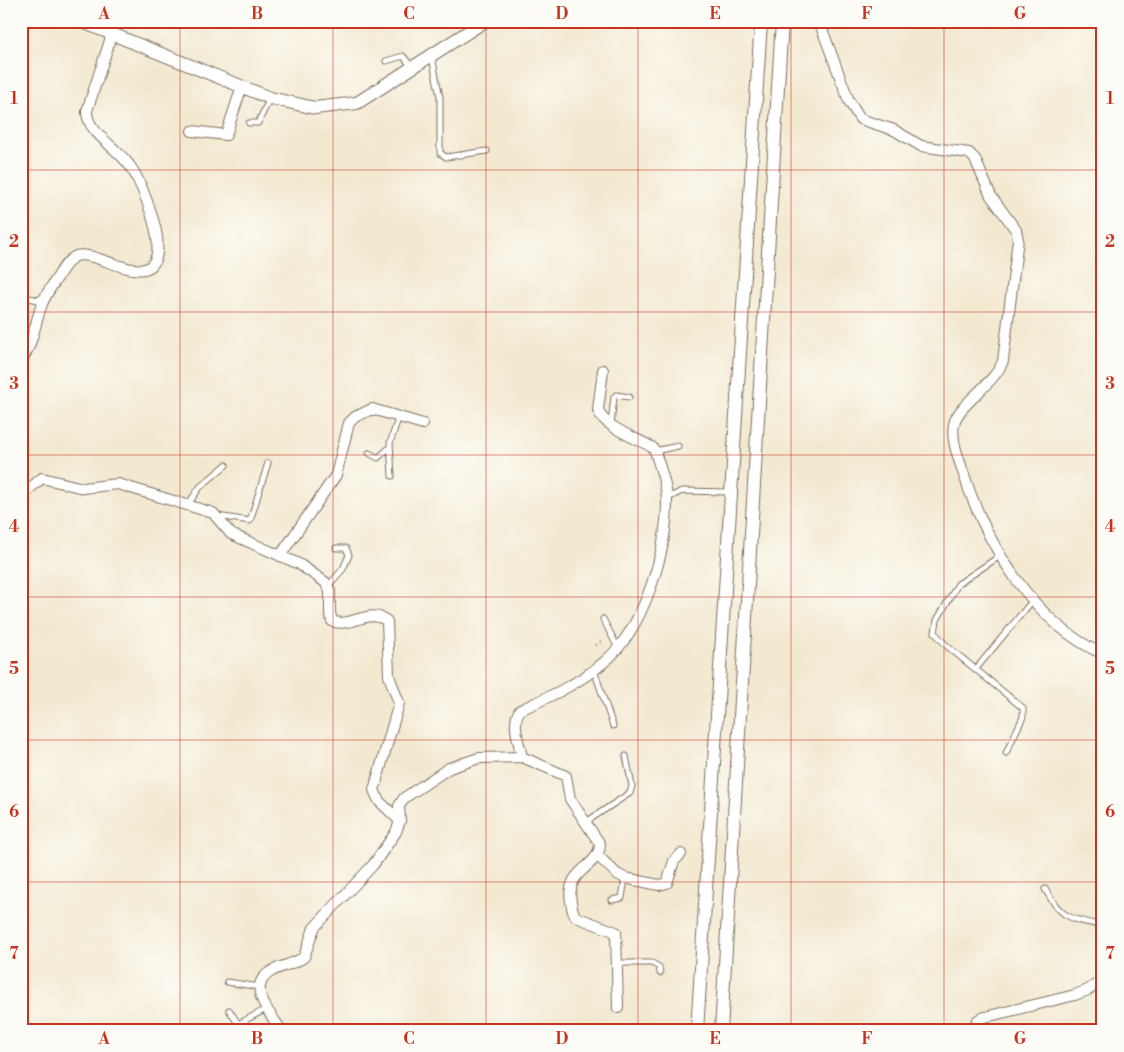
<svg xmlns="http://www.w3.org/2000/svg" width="1124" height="1052" font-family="'Libre Bodoni',serif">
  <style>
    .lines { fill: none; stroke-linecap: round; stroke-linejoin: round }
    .service-casing { stroke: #7b6d5d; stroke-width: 7 }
    .minor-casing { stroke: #7b6d5d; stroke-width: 12 }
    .tertiary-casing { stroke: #7b6d5d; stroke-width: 14 }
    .path { stroke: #7b6d5d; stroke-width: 2; stroke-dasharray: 1 4; stroke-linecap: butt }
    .service { stroke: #fff; stroke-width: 5 }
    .minor { stroke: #fff; stroke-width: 10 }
    .tertiary { stroke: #fff; stroke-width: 12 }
    .grid { fill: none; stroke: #c8321e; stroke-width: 1; stroke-opacity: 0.55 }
    .neatline { fill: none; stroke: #c8321e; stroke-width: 2 }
    .grid-label { font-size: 16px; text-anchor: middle; font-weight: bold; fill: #c8321e }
  </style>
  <rect width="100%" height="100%" fill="#fdfcf7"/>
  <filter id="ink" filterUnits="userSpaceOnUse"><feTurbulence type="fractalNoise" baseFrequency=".02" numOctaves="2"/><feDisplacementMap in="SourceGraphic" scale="10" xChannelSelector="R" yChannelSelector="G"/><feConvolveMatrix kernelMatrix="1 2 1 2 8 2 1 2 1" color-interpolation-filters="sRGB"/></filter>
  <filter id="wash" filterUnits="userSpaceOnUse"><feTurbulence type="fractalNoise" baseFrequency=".0096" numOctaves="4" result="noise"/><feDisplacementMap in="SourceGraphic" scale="20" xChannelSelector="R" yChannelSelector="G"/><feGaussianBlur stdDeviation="1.12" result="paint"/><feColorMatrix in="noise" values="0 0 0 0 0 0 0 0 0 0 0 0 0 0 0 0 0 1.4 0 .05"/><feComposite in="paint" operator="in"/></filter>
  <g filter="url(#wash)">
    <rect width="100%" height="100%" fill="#f3e9d1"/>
  </g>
  <g filter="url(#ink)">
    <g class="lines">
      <defs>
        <path id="service" d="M432,57L440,97V153L446,157L487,151
          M386,61L403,56L412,67
          M249,123H258L270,98
          M21,296L38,300L43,297
          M611,424L614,397L616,395L629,397
          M655,451L678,446
          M369,453L378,458L390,447
          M392,476L390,443L398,419
          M668,498L682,491L730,492
          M187,506L200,487L226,465
          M217,516L250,521L268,463
          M1000,556L958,584L937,620L935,633L947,646L1023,708V717L1006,753
          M329,585L343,569L349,555L346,548H336
          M603,619L618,648
          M594,670L613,726
          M975,670L1033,600
          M586,822L630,793L632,786L626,756
          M1045,889C1062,920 1070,918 1103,926
          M612,900L622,898L625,878
          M617,963H652L659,967L660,973
          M227,982L260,987
          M229,1010L237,1022L240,1023L266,1009"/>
        <path id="minor" d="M819,21L849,101L860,119L894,130L921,146L969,153L975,159L991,196L1016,230L1018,239L1003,361C994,385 958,404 954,424C951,440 958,456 963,472C985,542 1033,623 1103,654
          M192,131L226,135L242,86
          M21,361C33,344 35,323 42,304C46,294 52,286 57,278C62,270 66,262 74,257C95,245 164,304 157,237C154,218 141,181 130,166C119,149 86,132 87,111L112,34
          M21,496L42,478L83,488L118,484L213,513L231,534L299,564L325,582L330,591V613L332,621C350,629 369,607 387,621L389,676L399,703L374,790L379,801L400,821
          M280,556L336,475L349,423L355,417L372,409L423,424
          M522,757C519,743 511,722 520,710C549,697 578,684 603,663C644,630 667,551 667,500C667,484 659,466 655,451L652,447C638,439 602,426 598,410L603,370
          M597,855L617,874L625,878L659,885L667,883L674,861L681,854
          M282,1031C271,1015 244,986 272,971C282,965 295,964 304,957L314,928L373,865L396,832L400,821L399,806L404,798L449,768L479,758L522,757L566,776L570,799L600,844C599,869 565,868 571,902C572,907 572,912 576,917L616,932L618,1008
          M973,1031L977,1021L981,1018L1075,995L1088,990L1103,980"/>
        <path id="tertiary" d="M80,21L270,98L315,108L357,103L485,21
          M697,1031L761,21
          M721,1031L782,21"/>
      </defs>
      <use href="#service" class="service-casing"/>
      <use href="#minor" class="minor-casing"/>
      <use href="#tertiary" class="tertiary-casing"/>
      <path class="path" d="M596,645L604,639"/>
      <use href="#service" class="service"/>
      <use href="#minor" class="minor"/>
      <use href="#tertiary" class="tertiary"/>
    </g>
  </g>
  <path class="grid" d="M180,21V1031M333,21V1031M486,21V1031M638,21V1031M791,21V1031M944,21V1031M21,170H1103M21,312H1103M21,455H1103M21,597H1103M21,740H1103M21,882H1103"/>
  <rect width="1124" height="1052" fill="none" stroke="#fdfcf7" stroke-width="55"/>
  <rect x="28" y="28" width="1068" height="996" class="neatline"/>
  <g class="grid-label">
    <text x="104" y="19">A</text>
    <text x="257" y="19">B</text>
    <text x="409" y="19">C</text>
    <text x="562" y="19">D</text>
    <text x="715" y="19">E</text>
    <text x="867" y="19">F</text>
    <text x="1020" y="19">G</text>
    <text x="14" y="104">1</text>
    <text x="1110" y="104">1</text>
    <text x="14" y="247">2</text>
    <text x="1110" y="247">2</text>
    <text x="14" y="389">3</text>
    <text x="1110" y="389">3</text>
    <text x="14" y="532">4</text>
    <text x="1110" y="532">4</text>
    <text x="14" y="674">5</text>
    <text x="1110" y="674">5</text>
    <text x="14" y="817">6</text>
    <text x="1110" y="817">6</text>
    <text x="14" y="959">7</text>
    <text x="1110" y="959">7</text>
    <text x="104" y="1044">A</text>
    <text x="257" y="1044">B</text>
    <text x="409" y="1044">C</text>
    <text x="562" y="1044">D</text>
    <text x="715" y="1044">E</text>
    <text x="867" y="1044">F</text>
    <text x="1020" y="1044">G</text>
  </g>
</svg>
